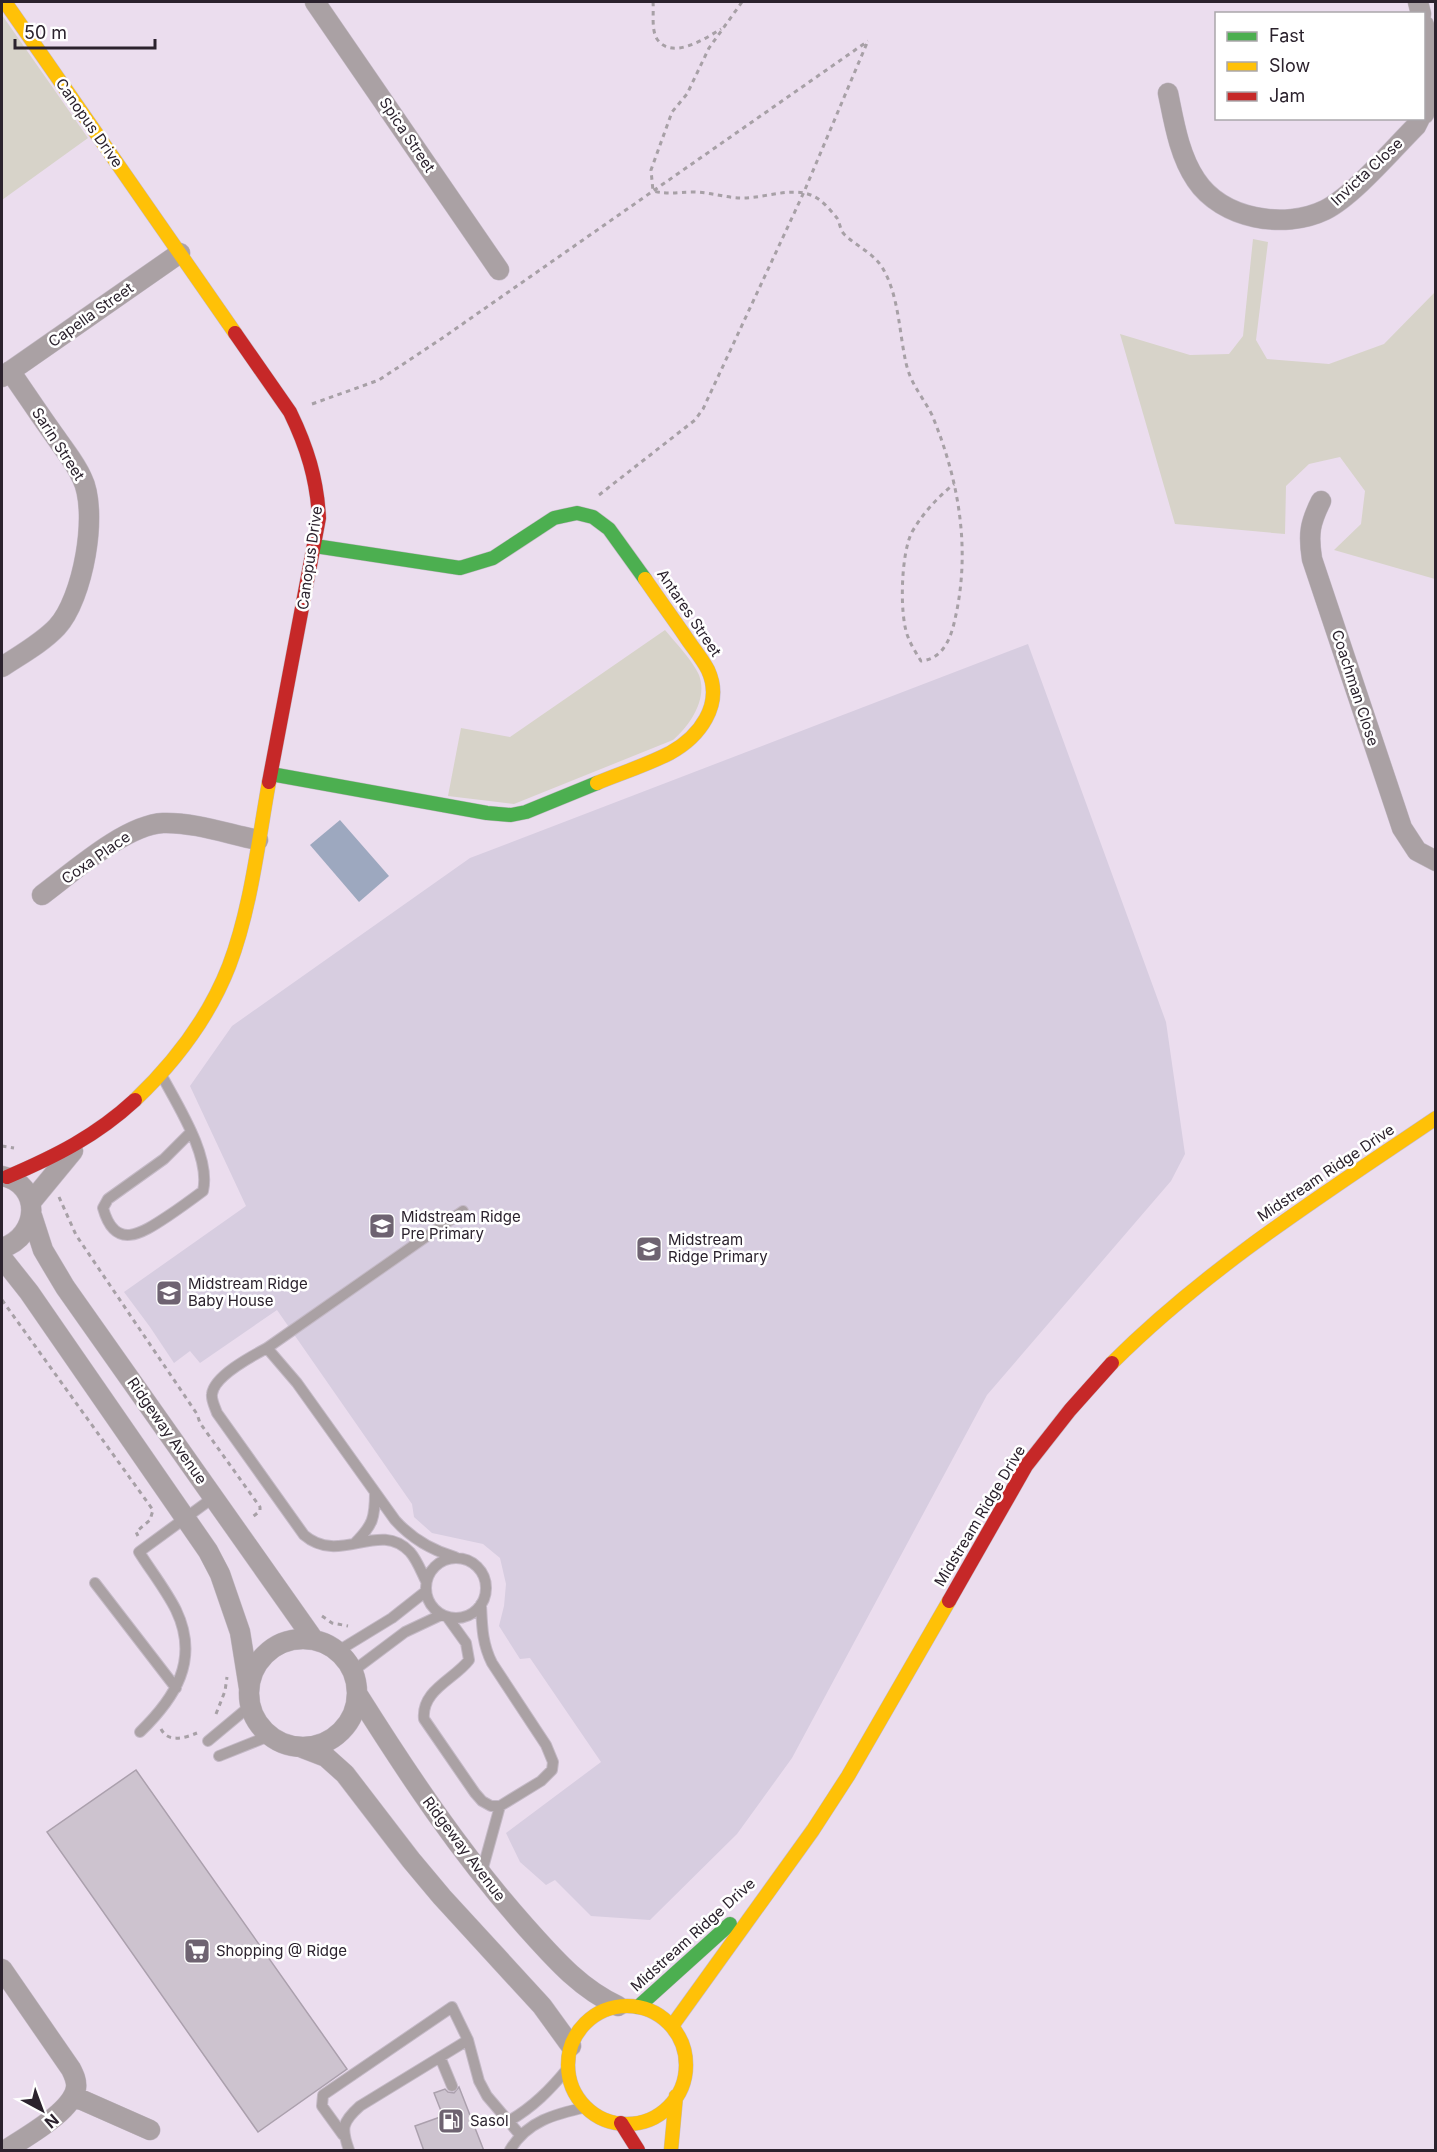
<svg xmlns="http://www.w3.org/2000/svg" width="1437" height="2152" font-family="Inter,sans-serif">
  <style>
    .education { fill: #d7cde0 }
    .green { fill: #d7d3c9 }
    .water { fill: #9da8bf }
    .building { fill: #cdc3cf; stroke: #aba0ad; stroke-width: 1.5 }
    .lines { fill: none; stroke-linecap: round; stroke-linejoin: round }
    .lane-casing { stroke: #c4b9c6; stroke-width: 12 }
    .street-casing { stroke: #c4b9c6; stroke-width: 21 }
    .fast-casing { stroke: #c4b9c6; stroke-width: 15 }
    .slow-casing { stroke: #c4b9c6; stroke-width: 15 }
    .jam-casing { stroke: #c4b9c6; stroke-width: 15 }
    .path { stroke: #a7a0a6; stroke-width: 3; stroke-dasharray: 4.5 4.5; stroke-linecap: butt }
    .lane { stroke: #aaa1a4; stroke-width: 10 }
    .street { stroke: #aaa1a4; stroke-width: 20 }
    .fast { stroke: #4caf50; stroke-width: 14 }
    .slow { stroke: #ffc107; stroke-width: 14 }
    .jam { stroke: #c62828; stroke-width: 14 }
    .labels { text-anchor: middle; stroke-width: 5; stroke-linejoin: round; paint-order: stroke }
    .street-label { font-size: 15px; fill: #2b222d; stroke: #fff }
    .poi-label { font-size: 15px; fill: #2b222d; stroke: #fff; text-anchor: start }
  </style>
  <rect width="100%" height="100%" fill="#ebddee"/>
  <path class="education" d="M1028,644L1166,1022L1185,1154L1171,1181L987,1395L792,1758L737,1834L650,1920L591,1916L555,1880L546,1885L520,1862L506,1833L601,1762L530,1658L520,1659L499,1626L504,1606L506,1584L500,1558L483,1544L432,1533L414,1517L412,1504L277,1310L200,1363L190,1351L174,1363L150,1327L124,1292L246,1206L190,1086L232,1026L470,858Z"/>
  <path class="green" d="M2,15L88,138L2,200Z
    M1253,239L1268,242L1256,340L1267,359L1329,364L1384,344L1435,292V579L1334,550L1361,524L1365,491L1340,457L1309,464L1286,486L1285,534L1175,524L1120,334L1190,355L1229,354L1243,336Z
    M665,630C675,642 693,661 699,675C708,699 690,725 673,740L514,804L448,796L461,728L510,737Z"/>
  <path class="water" d="M340,820L389,876L359,902L310,845Z"/>
  <path class="building" d="M136,1770L347,2069L258,2132L47,1832Z
    M459,2087L484,2151H424L415,2126L443,2116L434,2093L445,2089L448,2092L454,2093Z"/>
  <g class="lines">
    <defs>
      <path id="lane" d="M162,1076C178,1106 211,1157 203,1191C191,1200 180,1208 168,1216C141,1234 115,1251 103,1208L108,1199L164,1159L190,1133
        M267,1348L463,1211
        M355,1543C373,1525 375,1518 375,1492
        M426 1588a30 30 0 1 1 60 0a30 30 0 1 1-60 0Z
        M426,1581C421,1571 417,1560 410,1552C379,1519 340,1566 304,1535L217,1413C215,1407 211,1400 212,1394C214,1376 252,1356 267,1348L297,1383L395,1520C412,1539 431,1550 455,1557
        M95,1583L176,1688
        M448,1618L466,1643L469,1660C455,1679 421,1690 424,1719L475,1793L482,1801L491,1806H500L541,1781L552,1770L553,1762L546,1745L492,1663C482,1643 482,1626 481,1604
        M338,1651L392,1618L425,1592
        M353,1671L405,1632L441,1615
        M140,1732C175,1698 200,1660 176,1610C166,1590 151,1571 139,1552L214,1497
        M208,1741L250,1706
        M219,1756L269,1736
        M481,1875L500,1806
        M440,2057L452,2086
        M509,2121C533,2107 550,2090 568,2068
        M343,2135L322,2106L323,2095L452,2007L468,2040L479,2081L487,2096L521,2136
        M349,2150C341,2128 342,2122 360,2106L468,2040
        M510,2150C527,2121 555,2114 587,2107"/>
      <path id="street" d="M315,2L499,270
        M1418,2L1421,14
        M1424,25C1431,56 1437,84 1424,114
        M1168,93C1174,122 1179,155 1196,180C1222,219 1284,230 1325,210C1353,196 1392,150 1416,126L1420,118
        M2,377L180,253
        M1321,501C1310,523 1308,534 1312,559L1402,828L1417,851L1436,861
        M2,667C20,655 42,643 57,627C83,599 99,512 82,478C76,464 66,452 57,439C41,417 26,394 10,371
        M42,895C73,872 125,825 163,823C194,822 228,834 258,840
        M2,1176C42,1184 40,1236 2,1248
        M31,1202L73,1151
        M32,1216L43,1250L65,1287L314,1640
        M2,1258L29,1292L208,1551L220,1574L240,1632L249,1688
        M249 1693a54 54 0 1 1 108 0a54 54 0 1 1-108 0Z
        M358,1695C409,1776 461,1854 525,1926C553,1957 579,1988 618,2006
        M300,1747L326,1757L345,1774L411,1860L442,1897L542,2006L571,2046
        M2,1969L71,2069C74,2075 77,2081 76,2088C72,2112 25,2137 6,2150
        M73,2096L150,2130"/>
      <path id="fast" d="M315,546L460,568L493,558L554,518L577,513L593,517L609,529L645,579
        M271,774L487,813L511,815L526,812L597,783
        M638,2007L730,1924"/>
      <path id="slow" d="M5,2L235,333
        M597,783C621,773 647,765 670,753C699,737 724,705 708,670C702,658 692,647 685,636C672,617 658,598 645,579
        M135,1100C175,1062 209,1017 229,966C251,908 258,843 269,782
        M1112,1363C1208,1267 1324,1194 1436,1118
        M568 2065a59 59 0 1 1 118 0a59 59 0 1 1-118 0Z
        M672,2026L813,1830L848,1776L949,1601
        M671,2150L676,2096"/>
      <path id="jam" d="M235,333L290,412C307,447 317,479 319,518L269,782
        M7,1177C56,1156 96,1136 135,1100
        M949,1601L1026,1466L1070,1410L1112,1363
        M621,2123L638,2150"/>
    </defs>
    <use href="#lane" class="lane-casing"/>
    <use href="#street" class="street-casing"/>
    <use href="#fast" class="fast-casing"/>
    <use href="#slow" class="slow-casing"/>
    <use href="#jam" class="jam-casing"/>
    <path class="path" d="M653,2C654,13 651,29 657,39C672,61 706,38 721,29
      M742,2L709,48L687,94L672,112L651,170L653,191C669,195 677,192 693,192C710,192 726,198 742,198C769,198 799,183 821,201C826,205 833,213 837,218C840,223 840,230 844,234C856,246 872,252 882,267C899,295 899,332 906,363C911,385 923,397 932,415C959,480 971,550 955,619C951,638 943,659 921,661C916,653 911,645 908,637C899,615 901,553 912,532C923,513 937,498 954,484
      M312,404L379,380L441,339L868,41
      M599,495L695,420L703,409L804,192L867,43
      M2,1146L14,1148
      M59,1197L76,1235L197,1414L200,1423L260,1507V1511L251,1518
      M2,1300L153,1510L150,1520L136,1532L138,1536
      M322,1616L332,1623L348,1626
      M216,1714L225,1691L227,1677
      M161,1729C168,1743 185,1738 197,1733"/>
    <use href="#lane" class="lane"/>
    <use href="#street" class="street"/>
    <use href="#fast" class="fast"/>
    <use href="#slow" class="slow"/>
    <use href="#jam" class="jam"/>
  </g>
  <defs>
    <symbol id="school-square" viewBox="-11 -11 22 22"><rect x="-9" y="-9" width="18" height="18" rx="4" fill="#6e6371" stroke="#fff"/><path d="M0-5L7-2L0 1L-7-2ZM-4 1L0 2.5L4 1V4Q0 6-4 4Z" fill="#fff"/></symbol>
    <symbol id="supermarket-square" viewBox="-11 -11 22 22"><rect x="-9" y="-9" width="18" height="18" rx="4" fill="#6e6371" stroke="#fff"/><path d="M-6-5.5h2.5l.6 2H6L4.5 2H-2.5L-4.4-4H-6ZM-1.5 3.2a1.3 1.3 0 1 0 .1 0ZM3 3.2a1.3 1.3 0 1 0 .1 0Z" fill="#fff"/></symbol>
    <symbol id="fuel-square" viewBox="-11 -11 22 22"><rect x="-9" y="-9" width="18" height="18" rx="4" fill="#6e6371" stroke="#fff"/><path d="M-5.5-6h7V0h2V4h1.3V-2.5L3-4.5l.8-.8L6-3V5H2.5V1h-1V6h-7ZM-4.2-4.7v3.2H.2V-4.7Z" fill="#fff"/></symbol>
  </defs>
  <g fill-rule="evenodd">
    <use href="#school-square" x="367" y="1211" width="30" height="30"/>
    <use href="#school-square" x="634" y="1234" width="30" height="30"/>
    <use href="#school-square" x="154" y="1278" width="30" height="30"/>
    <use href="#supermarket-square" x="182" y="1936" width="30" height="30"/>
    <use href="#fuel-square" x="436" y="2106" width="30" height="30"/>
  </g>
  <g class="labels">
    <g class="street-label">
      <text transform="translate(89 123) rotate(55)" y="5">Canopus Drive</text>
      <text transform="translate(407 135) rotate(56)" y="5">Spica Street</text>
      <text transform="translate(1367 172) rotate(-43)" y="5">Invicta Close</text>
      <text transform="translate(91 315) rotate(-35)" y="5">Capella Street</text>
      <text transform="translate(58 444) rotate(57)" y="5">Sarin Street</text>
      <text transform="translate(310 558) rotate(-82)" y="5">Canopus Drive</text>
      <text transform="translate(689 613) rotate(56)" y="5">Antares Street</text>
      <text transform="translate(1355 688) rotate(72)" y="5">Coachman Close</text>
      <text transform="translate(96 858) rotate(-35)" y="5">Coxa Place</text>
      <text transform="translate(1326 1173) rotate(-34)" y="5">Midstream Ridge Drive</text>
      <text transform="translate(167 1431) rotate(55)" y="5">Ridgeway Avenue</text>
      <text transform="translate(980 1516) rotate(-59)" y="5">Midstream Ridge Drive</text>
      <text transform="translate(464 1849) rotate(53)" y="5">Ridgeway Avenue</text>
      <text transform="translate(693 1935) rotate(-42)" y="5">Midstream Ridge Drive</text>
    </g>
    <g class="poi-label">
      <text x="401" y="1222">Midstream Ridge<tspan x="401" dy="17">Pre Primary</tspan></text>
      <text x="668" y="1245">Midstream<tspan x="668" dy="17">Ridge Primary</tspan></text>
      <text x="188" y="1289">Midstream Ridge<tspan x="188" dy="17">Baby House</tspan></text>
      <text x="216" y="1956">Shopping @ Ridge</text>
      <text x="470" y="2126">Sasol</text>
    </g>
  </g>
  <rect width="1437" height="2152" fill="none" stroke="#2b222d" stroke-width="6"/>
  <rect x="1215" y="12" width="210" height="108" fill="#ffffff" stroke="#aaa7ab" stroke-width="1.5"/>
  <rect x="1227" y="32" width="30" height="9" fill="#4caf50" stroke="#aaa7ab" stroke-width="1.5"/>
  <text x="1269" y="42" font-size="18" fill="#2b222d">Fast</text>
  <rect x="1227" y="62" width="30" height="9" fill="#ffc107" stroke="#aaa7ab" stroke-width="1.5"/>
  <text x="1269" y="72" font-size="18" fill="#2b222d">Slow</text>
  <rect x="1227" y="92" width="30" height="9" fill="#c62828" stroke="#aaa7ab" stroke-width="1.5"/>
  <text x="1269" y="102" font-size="18" fill="#2b222d">Jam</text>
  <g transform="translate(42 2110) rotate(139)" stroke="#ffffff" stroke-width="4.5" paint-order="stroke">
  <path d="M0-4.5L10 22L0 15L-10 22Z" fill="#2b222d"/>
  <text y="-9" font-size="16" font-weight="bold" text-anchor="middle" fill="#2b222d">N</text>
  </g>
  <path d="M15 39v9h140v-9" fill="none" stroke="#2b222d" stroke-width="3"/>
  <text x="24" y="39" font-size="18" fill="#2b222d" stroke="#ffffff" stroke-width="4.5" paint-order="stroke">50 m</text>
</svg>
